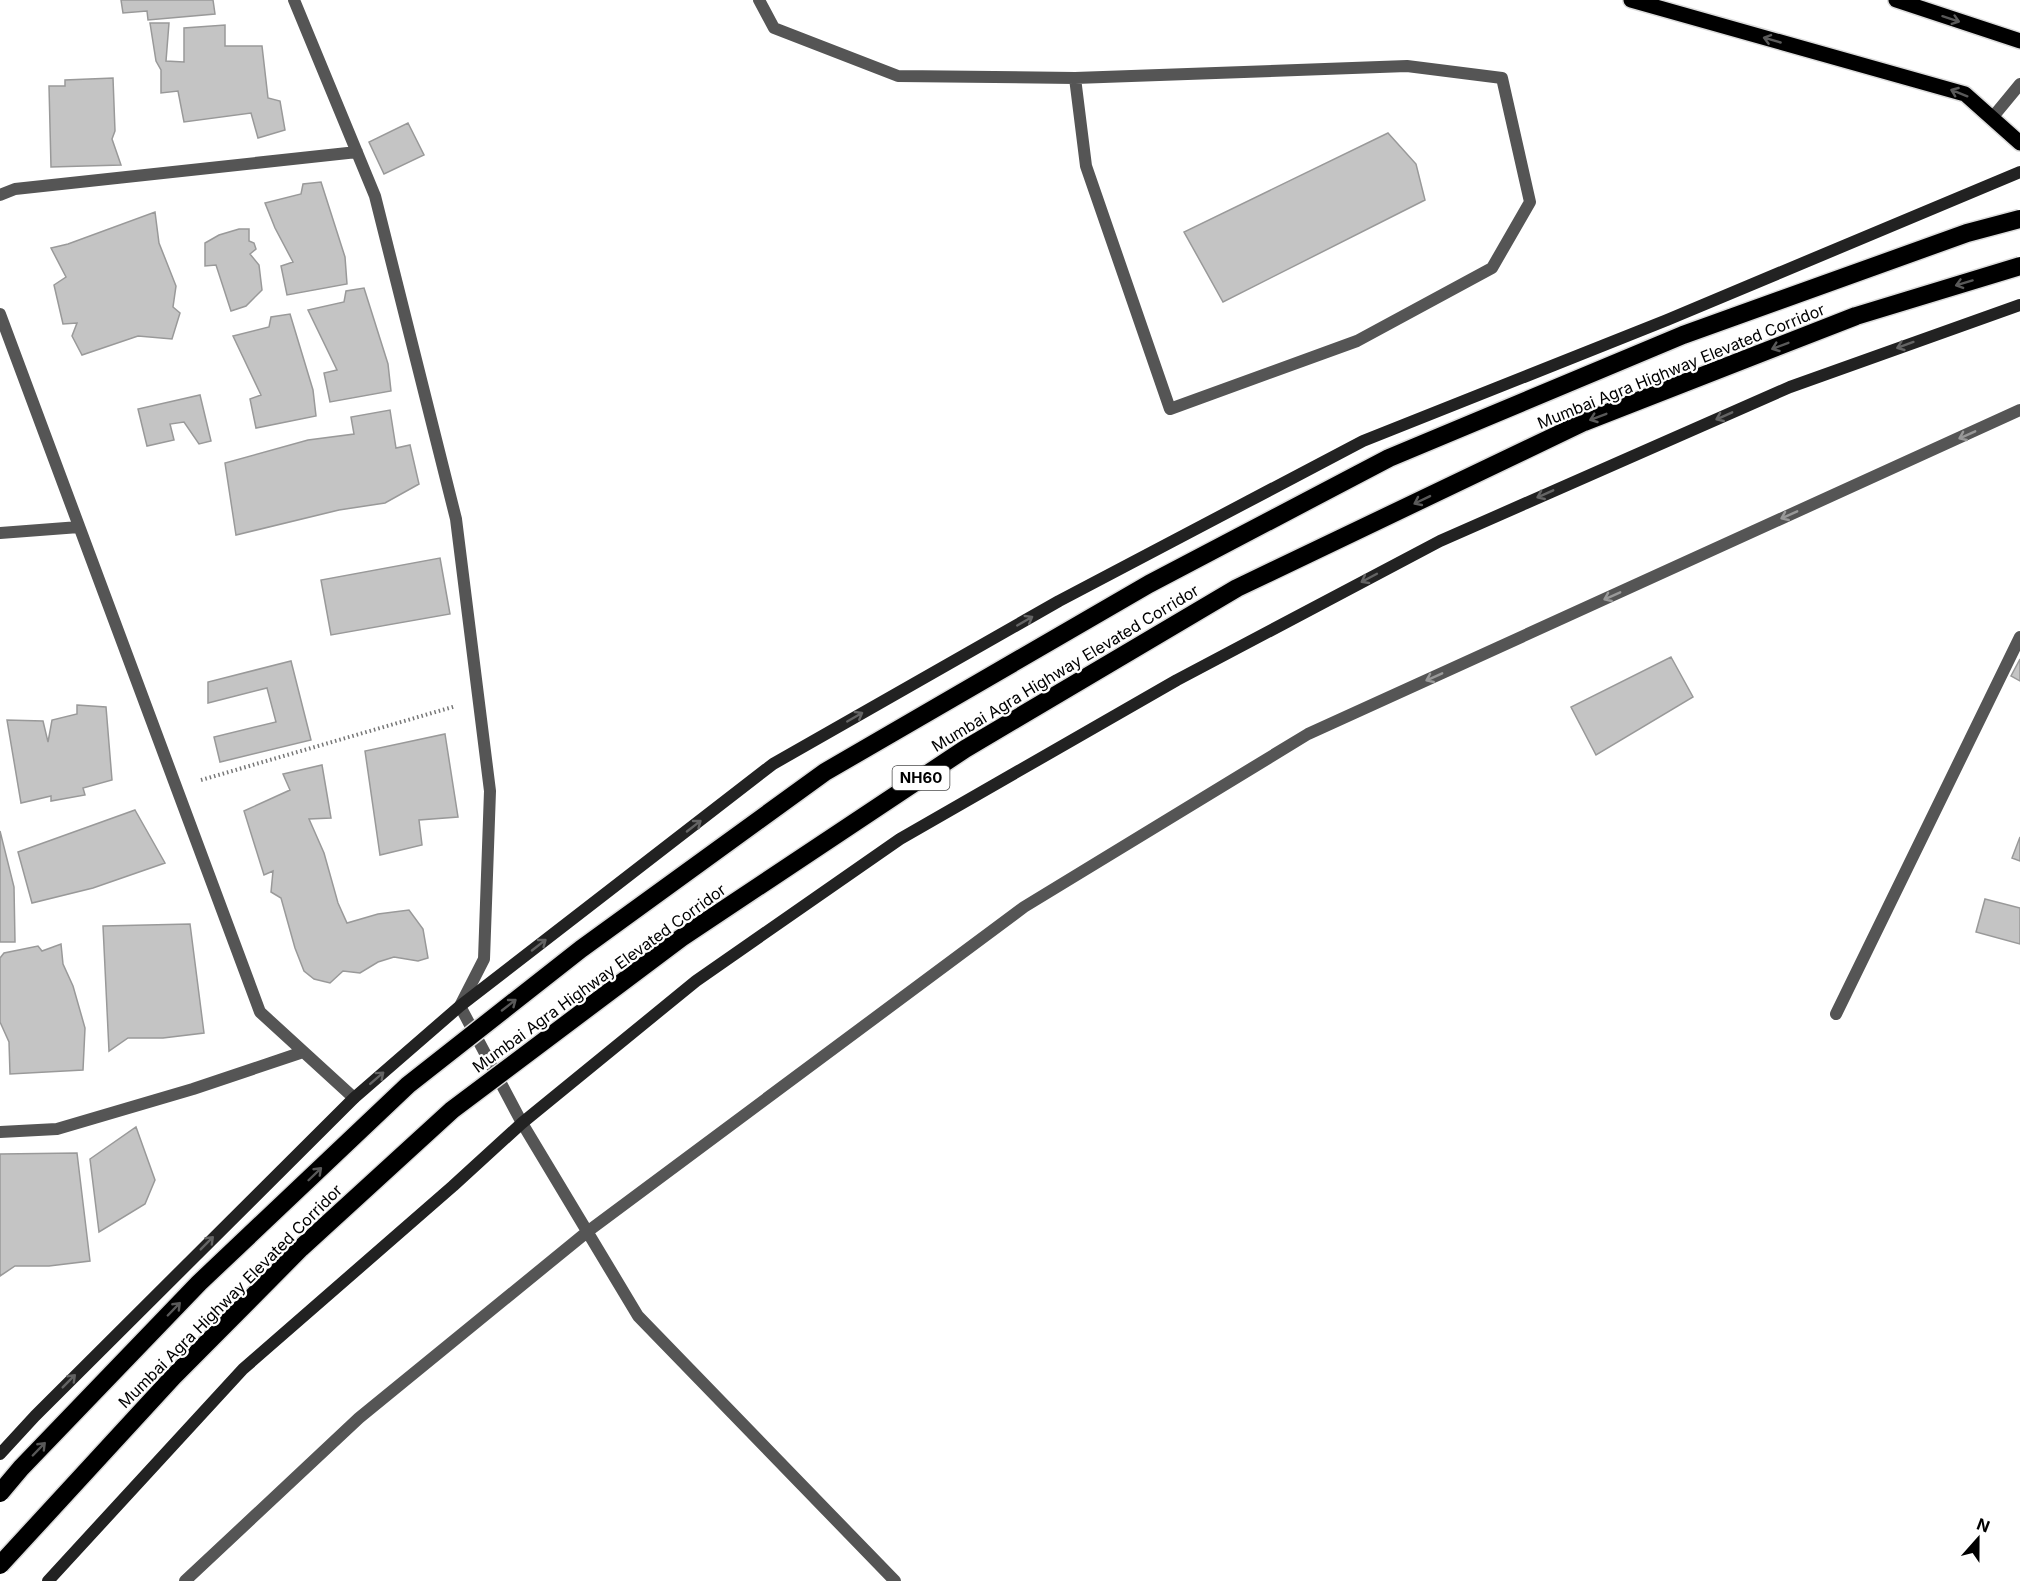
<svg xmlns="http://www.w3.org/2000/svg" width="2020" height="1581" font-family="Inter,sans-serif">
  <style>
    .building { fill: #c4c4c4; stroke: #999; stroke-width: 1.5 }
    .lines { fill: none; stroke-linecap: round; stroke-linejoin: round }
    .primary-casing { stroke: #dbdbdb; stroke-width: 18 }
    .path { stroke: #777; stroke-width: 4; stroke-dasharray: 1.5 3; stroke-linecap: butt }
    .lane { stroke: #555; stroke-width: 12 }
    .street { stroke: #555; stroke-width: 12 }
    .secondary { stroke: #222; stroke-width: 12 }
    .primary { stroke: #000; stroke-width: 15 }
    .highway-bridge-casing { stroke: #dbdbdb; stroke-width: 21; stroke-linecap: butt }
    .highway-bridge { stroke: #000; stroke-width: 18 }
    .oneway { stroke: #595959 }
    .oneway2 { stroke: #646464 }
    .oneway3 { stroke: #999 }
    .labels { text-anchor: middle; stroke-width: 4.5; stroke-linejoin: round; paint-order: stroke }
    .shield { fill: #fff; stroke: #4c4c4c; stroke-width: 1.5 }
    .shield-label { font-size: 15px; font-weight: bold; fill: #000 }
    .street-label { font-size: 16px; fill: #000; stroke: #fff }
  </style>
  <rect width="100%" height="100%" fill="#fff"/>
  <path class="building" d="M121,0H213L215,14L148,20L147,11L123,13Z
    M150,23H169L166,61L184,62V28L225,25V46H262L268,98L280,101L285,130L258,138L251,113L184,122L178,91L161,93V70L156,61Z
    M113,78L115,131L112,139L121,165L51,167L49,86H65V80Z
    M408,123L424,155L384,174L369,142Z
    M1388,133L1416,164L1425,200L1223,302L1184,232Z
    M321,182L345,257L347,284L287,295L281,266L293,262L275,228L265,203L301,194L303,184Z
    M155,212L159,243L176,286L173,307L180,313L172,339L138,336L82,355L72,336L77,323L63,324L54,285L66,277L51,248L68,244Z
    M239,229H249V241L254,243L256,249L250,254L259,265L262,290L246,306L231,311L216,265L205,266V243L219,235Z
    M364,288L388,364L391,391L330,402L324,373L337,370L308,310L344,302L346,291Z
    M290,314L313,390L316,416L256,428L250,399L261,395L233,336L269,327L271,317Z
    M200,395L211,441L199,444L184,422L170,424L174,440L147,446L138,409Z
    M390,410L396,448L410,445L419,484L385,503L339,510L236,535L225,463L308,440L354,434L351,417Z
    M440,558L450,614L331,635L321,580Z
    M1671,657L1693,697L1596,755L1571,707Z
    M2020,659V681L2011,676Z
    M291,661L311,740L220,762L214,737L276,722L267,688L208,703V682Z
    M77,705L106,707L112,780L83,788L85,795L51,801V796L21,803L7,720L43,721L48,742L52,720L77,714Z
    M445,734L458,817L419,820L422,845L380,855L365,751Z
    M322,765L331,818L309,819L324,853L338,903L347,923L378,914L409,910L423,929L428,958L418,961L394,957L378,962L360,973L343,971L330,983L314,979L304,971L295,948L281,898L271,892L273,871L264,875L244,811L290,790L283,774Z
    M135,810L165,863L93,888L32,903L18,852Z
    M0,831L14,887L15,942H0Z
    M2020,837V861L2012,858Z
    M1985,899L2020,908V944L1976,932Z
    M190,924L204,1033L163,1038H128L109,1051L103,926Z
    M61,944L63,964L73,986L85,1028L83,1070L10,1074L9,1042L0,1022V958L4,953L38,946L42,951Z
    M136,1127L155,1180L145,1204L99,1232L90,1159Z
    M77,1153L90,1261L49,1266H15L0,1276V1154Z"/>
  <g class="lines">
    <defs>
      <path id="primary" d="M1631,0L1965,94L2020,143
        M1896,0L2020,41"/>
    </defs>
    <use href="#primary" class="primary-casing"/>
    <path class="path" d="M201,780L456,706"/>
    <path class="lane" d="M759,0L774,28L898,76L1075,78L1407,66L1502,78L1530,202L1492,268L1357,341L1170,409L1086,166L1075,78"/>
    <path class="street" d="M294,0L375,196L456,519L490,791L484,959L460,1006L522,1123L638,1316L895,1581
      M1992,118L2020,84
      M0,195L15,189L357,152
      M0,314L260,1012L354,1098
      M0,533L79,527
      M1836,1014L2020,637
      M0,1132L57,1129L193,1089L303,1052
      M185,1581L359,1418L587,1232L1024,907L1308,734L2020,410"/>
    <path class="secondary" d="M0,1454L35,1416L354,1098L460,1006L773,764L1059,601L1363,441L1667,320L2020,172
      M48,1581L243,1369L453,1186L522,1123L696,981L900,839L1177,680L1440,541L1790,387L2020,305"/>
    <use href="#primary" class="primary"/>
    <defs>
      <path id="highway-bridge" d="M0,1493L21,1468L199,1283L408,1085L581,949L825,772L1149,584L1389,458L1683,335L1967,233L2020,219
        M0,1565L173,1377L301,1248L452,1110L681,938L965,749L1237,588L1584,422L1856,316L2020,266"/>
    </defs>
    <use href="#highway-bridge" class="highway-bridge-casing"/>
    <use href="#highway-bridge" class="highway-bridge"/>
  </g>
  <defs><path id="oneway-shaft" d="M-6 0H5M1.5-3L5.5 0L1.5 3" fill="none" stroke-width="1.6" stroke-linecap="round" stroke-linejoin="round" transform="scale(1.5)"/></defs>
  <g class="oneway">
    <use href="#oneway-shaft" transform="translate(1951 19) rotate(18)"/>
    <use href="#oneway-shaft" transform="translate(1772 40) rotate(-164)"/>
    <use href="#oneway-shaft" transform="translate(1959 93) rotate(-158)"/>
    <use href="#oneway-shaft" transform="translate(1964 283) rotate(163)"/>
    <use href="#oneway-shaft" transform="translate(1780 346) rotate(159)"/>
    <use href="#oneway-shaft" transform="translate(1598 417) rotate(159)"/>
    <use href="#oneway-shaft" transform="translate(1422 500) rotate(154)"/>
    <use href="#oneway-shaft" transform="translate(509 1005) rotate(-38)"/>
    <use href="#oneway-shaft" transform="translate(315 1174) rotate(-44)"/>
    <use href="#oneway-shaft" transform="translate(174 1309) rotate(-46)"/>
    <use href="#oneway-shaft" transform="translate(39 1449) rotate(-46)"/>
  </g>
  <g class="oneway2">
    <use href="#oneway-shaft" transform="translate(1905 345) rotate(160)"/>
    <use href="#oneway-shaft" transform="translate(1724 416) rotate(156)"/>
    <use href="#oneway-shaft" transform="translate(1545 494) rotate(156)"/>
    <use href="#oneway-shaft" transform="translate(1369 578) rotate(152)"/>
    <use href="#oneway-shaft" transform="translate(1025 621) rotate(-30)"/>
    <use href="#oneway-shaft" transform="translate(855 717) rotate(-30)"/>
    <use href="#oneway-shaft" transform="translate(694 826) rotate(-38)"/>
    <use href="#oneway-shaft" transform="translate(539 945) rotate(-38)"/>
    <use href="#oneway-shaft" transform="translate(377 1078) rotate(-41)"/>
    <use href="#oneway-shaft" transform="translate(207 1243) rotate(-45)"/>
    <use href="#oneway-shaft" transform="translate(69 1381) rotate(-45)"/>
  </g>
  <g class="oneway3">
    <use href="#oneway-shaft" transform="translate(1967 435) rotate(156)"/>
    <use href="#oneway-shaft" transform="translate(1789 515) rotate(156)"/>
    <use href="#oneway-shaft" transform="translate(1612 596) rotate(156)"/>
    <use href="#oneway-shaft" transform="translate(1434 677) rotate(156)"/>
  </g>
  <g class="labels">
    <rect class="shield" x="892.5" y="766" width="57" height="24" rx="4.5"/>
    <g class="shield-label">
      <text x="921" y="783">NH60</text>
    </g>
    <g class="street-label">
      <text transform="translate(1681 366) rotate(-22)" y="6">Mumbai Agra Highway Elevated Corridor</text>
      <text transform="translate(1065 668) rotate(-31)" y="6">Mumbai Agra Highway Elevated Corridor</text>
      <text transform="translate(599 978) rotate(-36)" y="6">Mumbai Agra Highway Elevated Corridor</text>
      <text transform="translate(230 1296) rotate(-45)" y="6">Mumbai Agra Highway Elevated Corridor</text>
    </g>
  </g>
  <g transform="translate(1978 1539) rotate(21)" stroke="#ffffff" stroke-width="4.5" paint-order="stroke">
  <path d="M0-4.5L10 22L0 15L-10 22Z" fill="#000000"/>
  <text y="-9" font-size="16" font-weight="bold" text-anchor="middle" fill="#000000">N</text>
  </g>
</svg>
